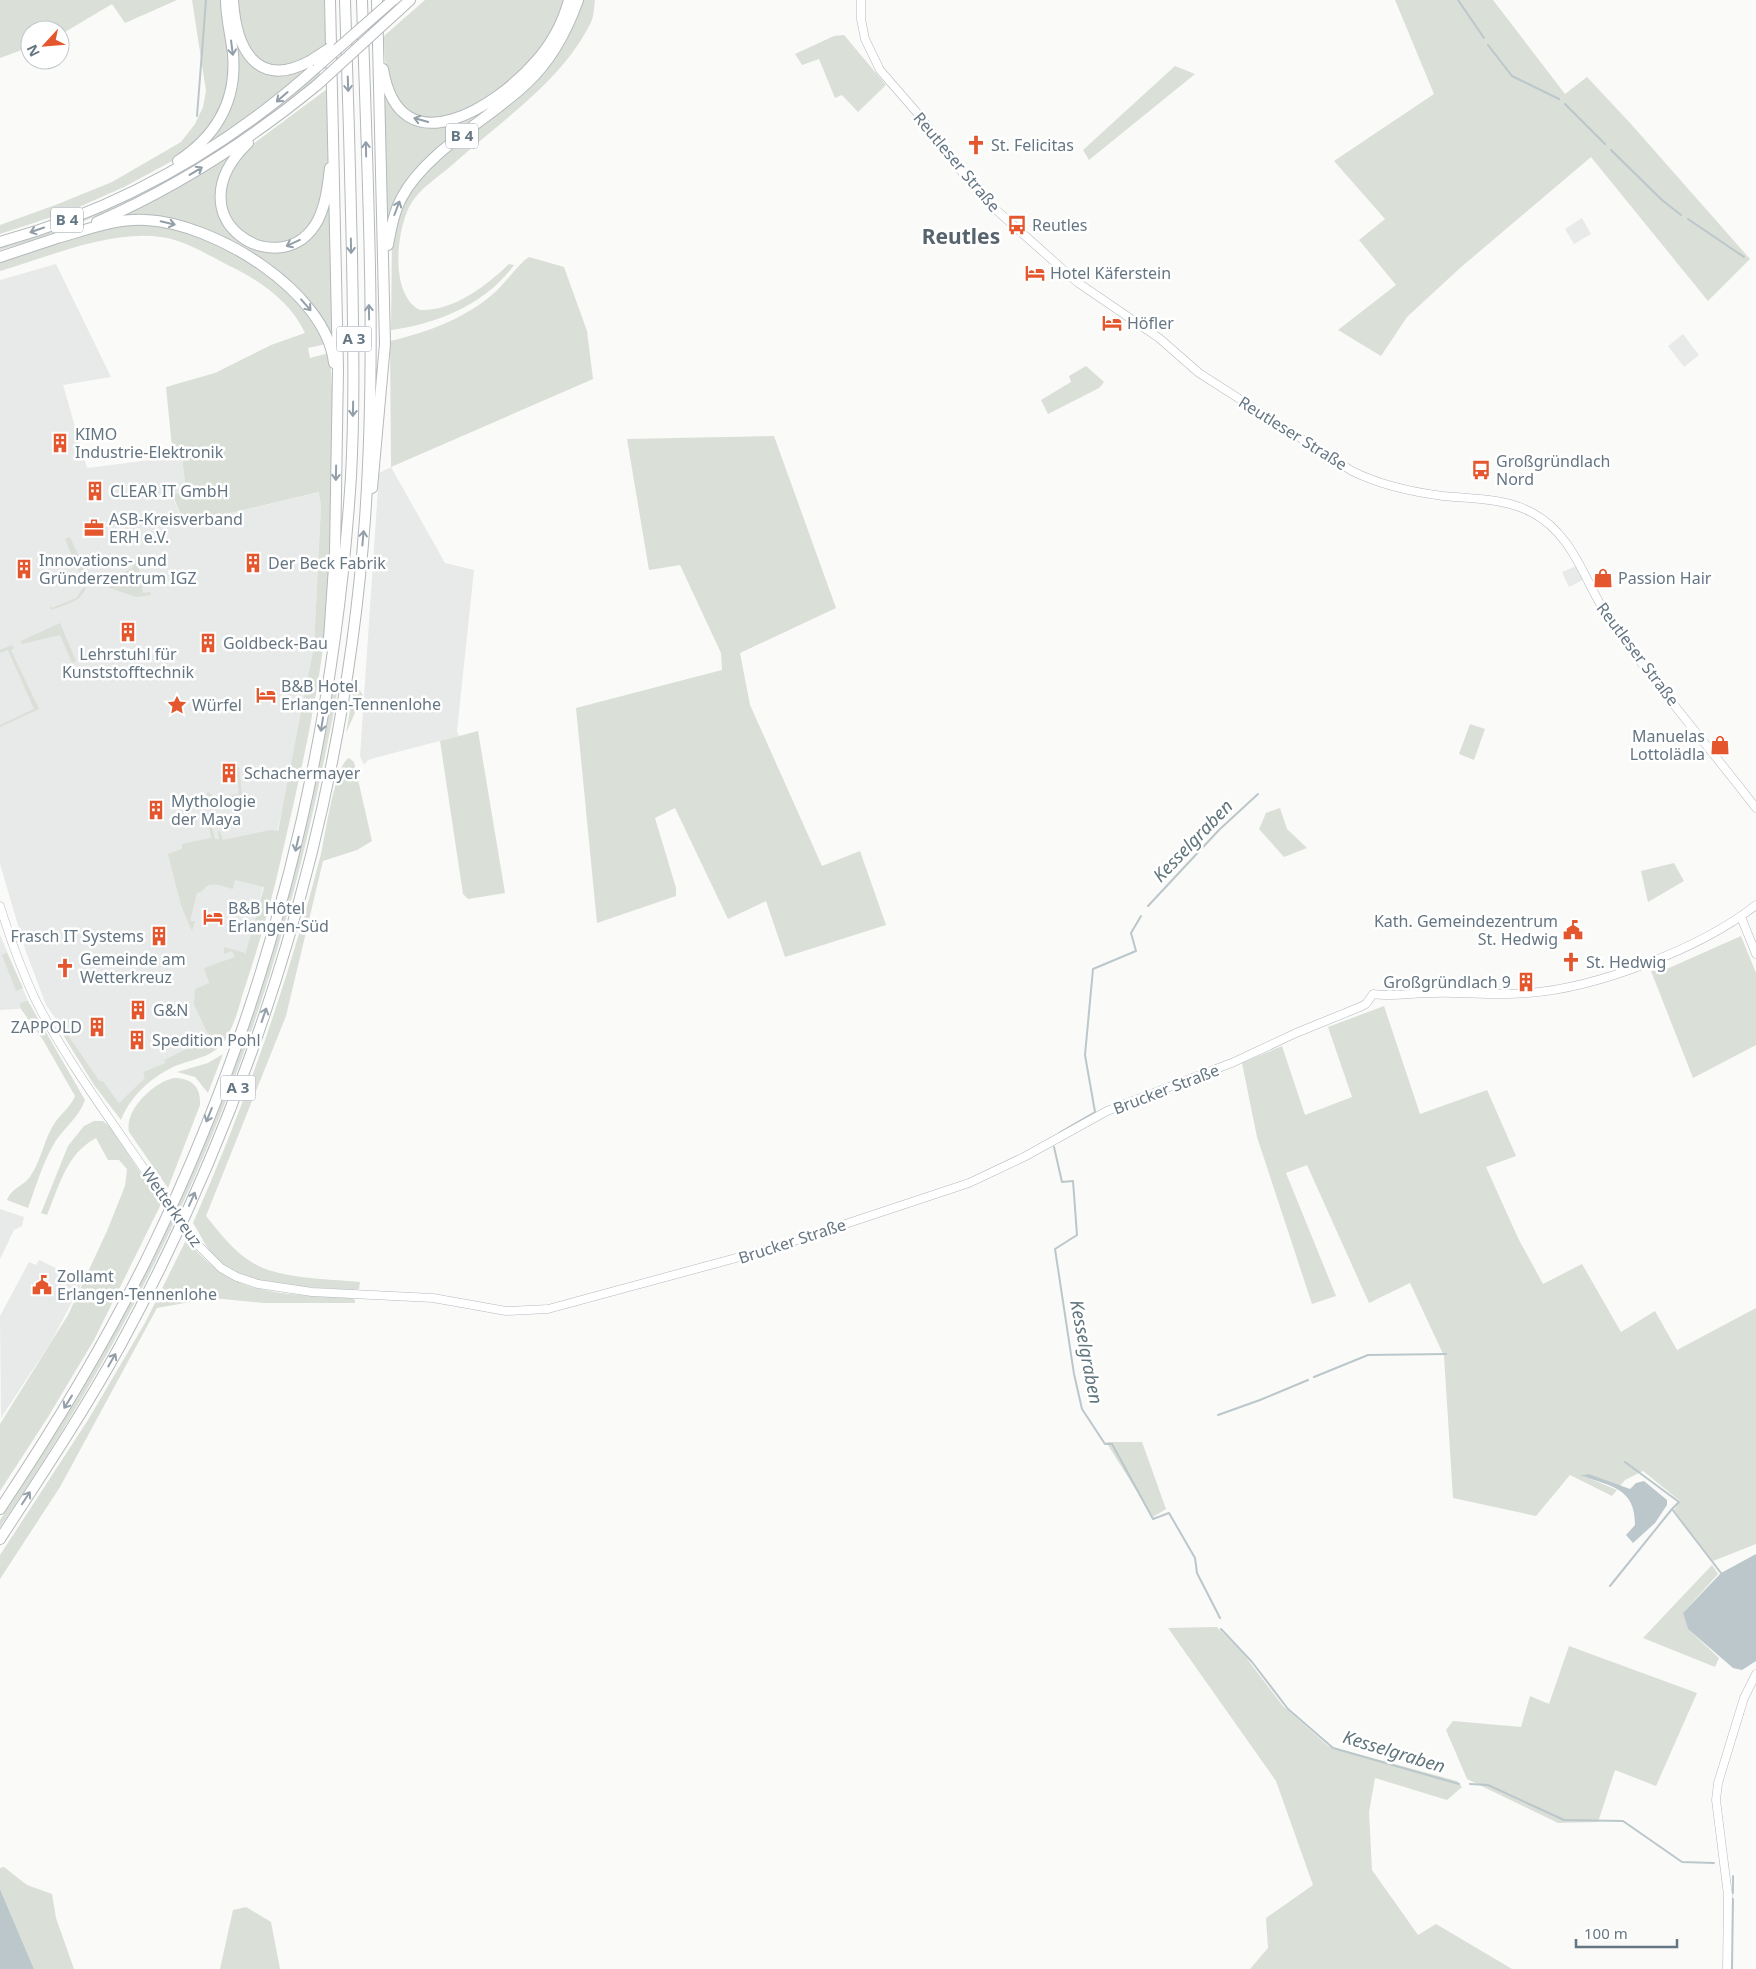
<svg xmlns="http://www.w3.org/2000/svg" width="1756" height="1969" font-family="'Noto Sans',sans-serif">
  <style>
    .built { fill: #e8e9e9 }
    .green { fill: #dadfd7 }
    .water { fill: #bbc7cb }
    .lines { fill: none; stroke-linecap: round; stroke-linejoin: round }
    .stream { stroke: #bbc7cb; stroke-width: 2 }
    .secondary-casing { stroke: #b3babf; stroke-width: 9 }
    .highway-casing { stroke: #b4b9bd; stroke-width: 12 }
    .secondary { stroke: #fff; stroke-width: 8 }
    .highway { stroke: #fff; stroke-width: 10 }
    .secondary-bridge-casing { stroke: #b3babf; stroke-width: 9; stroke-linecap: butt }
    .highway-bridge-casing { stroke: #b4b9bd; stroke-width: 12; stroke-linecap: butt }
    .secondary-bridge { stroke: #fff; stroke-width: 8 }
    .highway-bridge { stroke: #fff; stroke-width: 10 }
    .oneway { stroke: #939fa8 }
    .labels { text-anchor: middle; stroke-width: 5; stroke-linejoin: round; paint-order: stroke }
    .shield { fill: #fff; stroke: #939fa8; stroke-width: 1 }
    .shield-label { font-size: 15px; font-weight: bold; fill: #657683 }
    .poi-label { font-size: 16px; fill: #657683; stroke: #fff; text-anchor: start }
    .street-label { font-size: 16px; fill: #657683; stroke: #fff }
    .water-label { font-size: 18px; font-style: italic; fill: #60757c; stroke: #fff }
    .district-label { font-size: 21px; font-weight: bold; fill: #57646e; stroke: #fff }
  </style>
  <rect width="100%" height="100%" fill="#fafaf8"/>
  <path class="built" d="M1582,218L1591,234L1574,244L1565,229Z
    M56,264L111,377L63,385L87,468L182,456L186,492L171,494L185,524L320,492L321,506L314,646L288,787L245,959L206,973L209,983L194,1005L209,1037L164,1060L165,1063L143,1072L146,1078L119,1103L104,1082L99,1080L46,1005L25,949L0,864V280Z
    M1683,334L1699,355L1684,367L1668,346Z
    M391,467L445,563L474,570L457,731L459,736L378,757L368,760L364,765L360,756L379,473Z
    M1576,566L1583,580L1569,587L1562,572Z
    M0,935L1,937L31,1008L0,1010Z
    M0,1209L24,1217L22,1226L14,1230L0,1259Z
    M39,1260L83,1281L51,1342L1,1418L0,1316L29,1262L36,1265Z"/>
  <path class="green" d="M0,0H177L125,23L112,4L60,35V30H30V47L0,58Z
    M192,0H221L228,44L229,89L207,134L174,160L124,187L70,211L0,234V225L58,204L112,182L181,142L195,124L203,107L206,91Z
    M236,0H324L326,45L289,68L265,66L246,47Z
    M425,0H566C559,21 548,42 534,60C528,68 519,74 511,81C448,138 383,137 384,36Z
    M581,0H595C594,7 594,16 591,22C563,81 498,123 451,166C438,177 421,188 412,202C396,227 389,295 420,310C454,311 486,286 509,264L514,265C486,304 437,324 391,330L392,240L406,197L430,167L501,110Z
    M1395,0H1493L1565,94L1587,77L1631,124L1750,259L1708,301L1591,157L1460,268L1407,317L1381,356L1338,330L1396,285L1359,240L1385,219L1334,161L1434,94Z
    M229,12L236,38L268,72L326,54L282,93L217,141L204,146L224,122L231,106Z
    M844,35L886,85L858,112L842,95L835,98L819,59L802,65L795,54L834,36Z
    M1175,66L1195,74L1089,160L1083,150Z
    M320,71V76C226,156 119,216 0,250V246L15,242L225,144L260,119Z
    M526,80L431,158L386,230L381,91L386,92L392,102L437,126L459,122L495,104Z
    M327,89L328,161L321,207L304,233L274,246L249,239L226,213L224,184L245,150Z
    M238,150C224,163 212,187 219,206C222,215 248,239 255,248L303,241L330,189L334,342L332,343L311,305L208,233L114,220Z
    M131,223L181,229L230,250L267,273L305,308L326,344L308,348L310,358L329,353C335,394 331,435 331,475C330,521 331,568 327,614C319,694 301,772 283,850C273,896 260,942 245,987C240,1002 237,1017 230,1031C219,1058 196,1057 173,1067C150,1078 130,1097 121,1120L94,1085L57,1025L63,1028L99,1080L104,1082L119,1103L145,1078L143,1072L165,1063L164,1060L209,1037L194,1005L195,989L209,983L204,968L235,957L232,951L224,954V947L245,953V956L264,887L235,880L233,889C225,887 215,882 207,886C203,889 203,892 197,893L190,921H195L192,931L181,905L168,854L182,849V844L211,838L209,825H211L215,839H219L218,832L220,831L223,840L270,830L278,831L314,646L321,506L319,492L185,524L172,494L186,492L182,456L173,457L166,387L215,373L271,345L305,333C292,304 263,283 236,269C217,260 198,248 178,241C125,223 52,256 0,271V262L97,230Z
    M529,257L564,267L587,331L593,379L391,467L390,341C425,333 465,319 494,293C504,285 521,261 529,257Z
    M1086,366L1104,382L1099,388L1048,414L1041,400L1071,382L1069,376Z
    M774,436L836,608L740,653L750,705L822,866L860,851L886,925L785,957L766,901L728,919L675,808L655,818L676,888V896L597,923L576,708L722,670L721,653L680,565L649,570L627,439Z
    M70,537C77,554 99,586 76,600C69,604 59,607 51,610L49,605L52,608L76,598L85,585L83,570L79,572L65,539Z
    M137,558L143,593L150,592L151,595L136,597L107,587L112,585L110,578L131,569Z
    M60,623L76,661L72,663L60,635L22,644L21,641Z
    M12,645L14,648L11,650L39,709L0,727V725L34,709L8,650L0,653V650Z
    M355,683L363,695L346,733Z
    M334,685H338L335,706C320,782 304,858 282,933C222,1145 124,1346 0,1527V1520C54,1437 106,1353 150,1264C239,1080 299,886 334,685Z
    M1470,724L1485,729L1474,760L1459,754Z
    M478,731L505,893L468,899L463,894L440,741Z
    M349,758L354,762L372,841L357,850L323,861L286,1016L206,1216C220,1233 234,1252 253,1263C279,1279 329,1279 360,1282L359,1289L353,1290C312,1287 247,1289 216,1259C207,1249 200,1234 193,1223C246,1103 288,982 321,854C325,837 335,764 349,758Z
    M236,767H239L242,796L208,804L207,791L216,798L239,794Z
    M1280,808L1287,829L1307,848L1284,857L1259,829L1266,813Z
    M1674,863L1684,881L1648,902L1641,871Z
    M1741,936L1756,973V1045L1693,1078L1651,971L1669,968Z
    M7,953L23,988L16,991L2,955Z
    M28,1001L85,1100C80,1116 64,1128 55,1142C43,1162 36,1186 28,1208L7,1200C12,1187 25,1186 31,1175C42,1159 44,1138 56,1121C62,1113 72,1105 75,1096L43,1040L21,1009L20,1003Z
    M1384,1006L1420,1114L1487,1090L1516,1156L1486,1167L1518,1238L1543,1284L1582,1264L1621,1332L1655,1311L1677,1350L1756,1308V1544L1713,1561L1674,1510L1680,1501L1643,1471L1625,1480L1620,1486L1589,1474L1581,1475L1617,1490L1612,1496L1570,1475L1536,1516L1453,1498L1444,1356L1410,1283L1369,1303L1307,1165L1286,1173L1336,1296L1312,1304L1257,1137L1242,1063L1282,1046L1305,1115L1352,1097L1328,1027Z
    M223,1054L208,1093L195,1077L177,1072L208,1063Z
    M174,1078C193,1078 201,1088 200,1105L168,1188L129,1132C124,1110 154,1082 174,1078Z
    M94,1121H103L111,1128L161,1204L94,1340L48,1417L0,1491V1424L68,1315L107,1231L125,1186L127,1169L119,1160H108L96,1138C66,1154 59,1187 47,1215L41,1213L68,1146L84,1126Z
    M186,1240C199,1254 212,1268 230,1278C265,1297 312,1295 351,1298L355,1300V1303H264L212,1298L157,1308L60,1487L0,1579V1555L88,1420L145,1323Z
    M1106,1442H1142L1166,1509L1153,1517Z
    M1712,1565L1718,1574L1683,1613L1688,1629L1719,1658L1715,1667L1643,1638Z
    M1217,1627L1244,1655L1283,1706L1328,1746L1457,1781L1462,1787L1447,1800L1375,1778L1369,1812L1372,1870L1418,1935L1436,1924L1512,1969H1250L1268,1948L1266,1918L1313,1885L1276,1781L1168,1628Z
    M1569,1646L1697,1693L1656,1786L1615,1770L1598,1822L1558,1823L1467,1779L1446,1730L1453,1721L1521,1727L1530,1696L1549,1704Z
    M4,1867L27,1885L52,1894L56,1918L74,1969H34L0,1889V1868Z
    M246,1907L271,1922L280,1969H220L233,1910Z"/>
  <path class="water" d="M1589,1474L1630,1489L1636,1483L1644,1481L1667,1500V1505L1655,1523L1633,1543L1626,1535L1635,1525C1635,1487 1611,1487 1580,1475Z
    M1756,1554V1661L1742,1670L1733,1668L1688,1629L1683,1613L1721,1573Z
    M0,1889L34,1969H0Z"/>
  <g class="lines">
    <path class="stream" d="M1458,0L1484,38
      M1488,45L1512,76L1559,99
      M1565,104L1605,144
      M197,116L206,0
      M1611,150L1662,200L1681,215
      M1688,219L1744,257
      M1148,906L1219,830L1258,794
      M1059,1133L1095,1112L1085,1055L1093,969L1136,951L1131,933L1141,916
      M1054,1147L1062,1182L1073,1181L1077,1235L1055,1249L1074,1374L1082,1409L1105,1444H1112L1153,1519L1169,1513L1195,1558L1197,1573L1220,1618
      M1314,1377L1368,1355L1446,1354
      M1218,1415L1260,1400L1308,1380
      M1625,1462L1679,1502L1672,1509L1721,1573
      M1610,1586L1672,1509
      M1221,1629L1252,1662L1288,1709L1333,1748L1459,1784
      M1470,1784L1488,1785L1564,1820L1623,1821L1682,1862L1714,1863
      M1733,1893V1876
      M1732,1969L1733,1899"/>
    <defs>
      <path id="secondary" d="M861,0V19L865,39L880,70L919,115L965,176L994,208L1077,282L1159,338L1199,373L1352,471C1380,485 1412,492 1443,496C1472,499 1504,498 1531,512C1577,536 1585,587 1614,626C1658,688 1709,747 1756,808
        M0,906C10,938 21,969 35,999C68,1064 114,1124 155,1185
        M1741,917L1756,954
        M197,1244L221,1268L237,1277L258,1284L312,1292L433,1298L506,1311L548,1309L773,1248L969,1183L1024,1157L1107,1111L1234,1062L1296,1033L1360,1007L1366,1004L1373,994C1393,997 1412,993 1433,993C1465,992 1497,996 1528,993C1597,988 1702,948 1756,905
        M1727,1969L1728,1895L1716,1800L1718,1783L1744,1698L1756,1674"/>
      <path id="highway" d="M233,0C236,48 256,90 310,61
        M398,11L410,0
        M383,69C400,170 498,106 537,60C552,43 563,22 569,0
        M248,143C169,219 282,288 318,220C326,204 328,185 330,168
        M178,161C216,136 237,101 233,54C231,36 226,18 226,0
        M97,222C177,187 250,140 317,85
        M57,238C86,230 116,218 146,220C214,223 326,291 334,363
        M0,242C119,209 227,148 319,65
        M388,245C391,228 394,212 402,197C426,152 489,119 526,84C551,61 567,31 578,0
        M0,257L63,236
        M372,488L385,344L377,0
        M329,639L335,552L338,369L330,0
        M0,1509C56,1425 108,1339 152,1248C269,1006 334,745 351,476C355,402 353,328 352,254C350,169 348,85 345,0
        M0,1539C41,1476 83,1413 120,1346C258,1092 344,808 365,519C377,347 367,173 362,0"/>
    </defs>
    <use href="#secondary" class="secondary-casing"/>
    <use href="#highway" class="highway-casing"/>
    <use href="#secondary" class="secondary"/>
    <use href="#highway" class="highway"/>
    <defs>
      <path id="secondary-bridge" d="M155,1185L197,1244"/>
      <path id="highway-bridge" d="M310,61L330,48
        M319,65L393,0
        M317,85L398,11"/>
    </defs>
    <use href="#secondary-bridge" class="secondary-bridge-casing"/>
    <use href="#highway-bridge" class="highway-bridge-casing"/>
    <use href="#secondary-bridge" class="secondary-bridge"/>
    <use href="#highway-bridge" class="highway-bridge"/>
  </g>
  <defs><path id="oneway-shaft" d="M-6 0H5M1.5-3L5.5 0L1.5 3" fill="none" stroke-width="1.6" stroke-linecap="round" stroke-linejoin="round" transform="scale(1.25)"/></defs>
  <g class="oneway">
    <use href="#oneway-shaft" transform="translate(232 48) rotate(83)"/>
    <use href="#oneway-shaft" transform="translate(348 84) rotate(88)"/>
    <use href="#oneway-shaft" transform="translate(282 97) rotate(139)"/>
    <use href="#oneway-shaft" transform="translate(421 120) rotate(-164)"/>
    <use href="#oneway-shaft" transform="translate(366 149) rotate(-91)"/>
    <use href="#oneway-shaft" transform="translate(196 171) rotate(-31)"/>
    <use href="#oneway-shaft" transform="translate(397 208) rotate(-69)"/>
    <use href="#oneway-shaft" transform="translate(168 223) rotate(13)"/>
    <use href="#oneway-shaft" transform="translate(37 230) rotate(161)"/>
    <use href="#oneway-shaft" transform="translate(293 243) rotate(155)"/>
    <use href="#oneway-shaft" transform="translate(351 246) rotate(89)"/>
    <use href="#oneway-shaft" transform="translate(306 305) rotate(49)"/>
    <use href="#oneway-shaft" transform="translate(369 312) rotate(-91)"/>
    <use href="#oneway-shaft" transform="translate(353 409) rotate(91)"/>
    <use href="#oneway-shaft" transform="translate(336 473) rotate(91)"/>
    <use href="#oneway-shaft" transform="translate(363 538) rotate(-85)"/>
    <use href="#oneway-shaft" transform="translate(322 724) rotate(99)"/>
    <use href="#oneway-shaft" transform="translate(297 844) rotate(103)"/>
    <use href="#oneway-shaft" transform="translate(264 1015) rotate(-71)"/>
    <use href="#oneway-shaft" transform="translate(209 1115) rotate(112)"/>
    <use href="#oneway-shaft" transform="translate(192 1199) rotate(-66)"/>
    <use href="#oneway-shaft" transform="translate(112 1360) rotate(-60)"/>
    <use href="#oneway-shaft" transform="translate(68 1402) rotate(122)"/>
    <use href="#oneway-shaft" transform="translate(26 1498) rotate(-57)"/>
  </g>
  <defs>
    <symbol id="church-bare" viewBox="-9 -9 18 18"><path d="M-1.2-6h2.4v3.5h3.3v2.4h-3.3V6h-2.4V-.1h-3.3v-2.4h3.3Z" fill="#e4572e" stroke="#fff" stroke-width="2.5" paint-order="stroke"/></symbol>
    <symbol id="bus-bare" viewBox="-9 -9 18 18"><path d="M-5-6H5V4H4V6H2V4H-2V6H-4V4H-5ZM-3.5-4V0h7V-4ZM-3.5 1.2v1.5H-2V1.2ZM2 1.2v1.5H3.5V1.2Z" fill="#e4572e" stroke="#fff" stroke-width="2.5" paint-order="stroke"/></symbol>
    <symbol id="hotel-bare" viewBox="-9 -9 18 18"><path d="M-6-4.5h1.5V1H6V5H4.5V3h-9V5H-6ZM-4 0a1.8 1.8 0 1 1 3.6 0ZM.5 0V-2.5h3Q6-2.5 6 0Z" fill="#e4572e" stroke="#fff" stroke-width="2.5" paint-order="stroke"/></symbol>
    <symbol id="building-bare" viewBox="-9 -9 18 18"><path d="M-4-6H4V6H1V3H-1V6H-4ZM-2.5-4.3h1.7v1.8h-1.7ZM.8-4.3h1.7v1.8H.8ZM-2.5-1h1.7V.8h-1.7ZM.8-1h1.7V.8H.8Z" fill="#e4572e" stroke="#fff" stroke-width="2.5" paint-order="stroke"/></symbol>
    <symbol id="office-bare" viewBox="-9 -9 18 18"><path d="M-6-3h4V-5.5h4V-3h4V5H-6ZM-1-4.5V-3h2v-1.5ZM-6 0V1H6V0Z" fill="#e4572e" stroke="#fff" stroke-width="2.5" paint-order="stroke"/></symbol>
    <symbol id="shop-bare" viewBox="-9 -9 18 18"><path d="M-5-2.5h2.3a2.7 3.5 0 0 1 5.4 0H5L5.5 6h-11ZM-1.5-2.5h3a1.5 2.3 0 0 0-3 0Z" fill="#e4572e" stroke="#fff" stroke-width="2.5" paint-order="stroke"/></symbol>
    <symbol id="sight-bare" viewBox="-9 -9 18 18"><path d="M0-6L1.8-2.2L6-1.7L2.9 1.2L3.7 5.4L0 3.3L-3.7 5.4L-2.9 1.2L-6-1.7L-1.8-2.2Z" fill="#e4572e" stroke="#fff" stroke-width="2.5" paint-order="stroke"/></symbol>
    <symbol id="civic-bare" viewBox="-9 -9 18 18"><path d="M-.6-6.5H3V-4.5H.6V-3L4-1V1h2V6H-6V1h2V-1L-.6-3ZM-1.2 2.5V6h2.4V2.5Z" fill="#e4572e" stroke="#fff" stroke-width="2.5" paint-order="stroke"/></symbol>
  </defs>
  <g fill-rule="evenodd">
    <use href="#church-bare" x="962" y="131" width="28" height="28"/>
    <use href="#bus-bare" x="1003" y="211" width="28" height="28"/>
    <use href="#hotel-bare" x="1021" y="259" width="28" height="28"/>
    <use href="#hotel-bare" x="1098" y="309" width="28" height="28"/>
    <use href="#building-bare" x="46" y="429" width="28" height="28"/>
    <use href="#bus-bare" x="1467" y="456" width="28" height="28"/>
    <use href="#building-bare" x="81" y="477" width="28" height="28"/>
    <use href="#office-bare" x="80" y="514" width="28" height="28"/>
    <use href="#building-bare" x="239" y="549" width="28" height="28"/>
    <use href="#building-bare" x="10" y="555" width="28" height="28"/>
    <use href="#shop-bare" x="1589" y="564" width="28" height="28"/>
    <use href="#building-bare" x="114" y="618" width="28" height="28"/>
    <use href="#building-bare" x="194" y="629" width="28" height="28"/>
    <use href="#hotel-bare" x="252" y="681" width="28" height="28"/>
    <use href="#sight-bare" x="163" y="691" width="28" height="28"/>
    <use href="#shop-bare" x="1706" y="731" width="28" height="28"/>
    <use href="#building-bare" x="215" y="759" width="28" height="28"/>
    <use href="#building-bare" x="142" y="796" width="28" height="28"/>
    <use href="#hotel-bare" x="199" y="903" width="28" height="28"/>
    <use href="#civic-bare" x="1559" y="916" width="28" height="28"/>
    <use href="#building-bare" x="145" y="922" width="28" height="28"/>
    <use href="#church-bare" x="1557" y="948" width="28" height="28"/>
    <use href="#church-bare" x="51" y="954" width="28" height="28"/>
    <use href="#building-bare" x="1512" y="968" width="28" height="28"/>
    <use href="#building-bare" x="124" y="996" width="28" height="28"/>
    <use href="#building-bare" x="83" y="1013" width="28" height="28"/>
    <use href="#building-bare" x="123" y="1026" width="28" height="28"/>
    <use href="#civic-bare" x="28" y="1271" width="28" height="28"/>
  </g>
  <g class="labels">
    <g class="shield">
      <rect x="446" y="123.5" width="32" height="25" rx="4"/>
      <rect x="51" y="207.5" width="32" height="25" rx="4"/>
      <rect x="336.5" y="326.5" width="35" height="25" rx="4"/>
      <rect x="220.5" y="1075.5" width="35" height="25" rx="4"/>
    </g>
    <g class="shield-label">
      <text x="462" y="141">B 4</text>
      <text x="67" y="225">B 4</text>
      <text x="354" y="344">A 3</text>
      <text x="238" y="1093">A 3</text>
    </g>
    <g class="poi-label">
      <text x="991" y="151">St. Felicitas</text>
      <text x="1032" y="231">Reutles</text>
      <text x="1050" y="279">Hotel Käferstein</text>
      <text x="1127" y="329">Höfler</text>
      <text x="75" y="440">KIMO<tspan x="75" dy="18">Industrie-Elektronik</tspan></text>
      <text x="1496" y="467">Großgründlach<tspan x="1496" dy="18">Nord</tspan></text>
      <text x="110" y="497">CLEAR IT GmbH</text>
      <text x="109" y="525">ASB-Kreisverband<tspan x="109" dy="18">ERH e.V.</tspan></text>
      <text x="39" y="566">Innovations- und<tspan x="39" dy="18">Gründerzentrum IGZ</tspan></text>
      <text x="268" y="569">Der Beck Fabrik</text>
      <text x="1618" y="584">Passion Hair</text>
      <text x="223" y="649">Goldbeck-Bau</text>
      <text x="128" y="660" text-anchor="middle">Lehrstuhl für<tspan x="128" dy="18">Kunststofftechnik</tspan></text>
      <text x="281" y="692">B&amp;B Hotel<tspan x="281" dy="18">Erlangen-Tennenlohe</tspan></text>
      <text x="192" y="711">Würfel</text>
      <text x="1705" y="742" text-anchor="end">Manuelas<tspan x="1705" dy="18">Lottolädla</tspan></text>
      <text x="244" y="779">Schachermayer</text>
      <text x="171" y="807">Mythologie<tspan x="171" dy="18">der Maya</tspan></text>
      <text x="228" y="914">B&amp;B Hôtel<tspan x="228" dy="18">Erlangen-Süd</tspan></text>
      <text x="1558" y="927" text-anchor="end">Kath. Gemeindezentrum<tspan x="1558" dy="18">St. Hedwig</tspan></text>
      <text x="144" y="942" text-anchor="end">Frasch IT Systems</text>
      <text x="80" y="965">Gemeinde am<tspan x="80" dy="18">Wetterkreuz</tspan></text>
      <text x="1586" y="968">St. Hedwig</text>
      <text x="1511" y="988" text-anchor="end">Großgründlach 9</text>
      <text x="153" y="1016">G&amp;N</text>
      <text x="82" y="1033" text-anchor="end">ZAPPOLD</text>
      <text x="152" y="1046">Spedition Pohl</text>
      <text x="57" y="1282">Zollamt<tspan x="57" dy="18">Erlangen-Tennenlohe</tspan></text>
    </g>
    <g class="street-label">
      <text transform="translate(957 162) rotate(50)" y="6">Reutleser Straße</text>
      <text transform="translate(1293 433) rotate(32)" y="6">Reutleser Straße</text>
      <text transform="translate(1638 654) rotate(53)" y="6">Reutleser Straße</text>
      <text transform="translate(1166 1089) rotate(-21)" y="6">Brucker Straße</text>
      <text transform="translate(172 1207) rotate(55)" y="6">Wetterkreuz</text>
      <text transform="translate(792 1241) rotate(-18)" y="6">Brucker Straße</text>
    </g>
    <g class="water-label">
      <text transform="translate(1193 841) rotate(-46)" y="6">Kesselgraben</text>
      <text transform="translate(1086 1352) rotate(79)" y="6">Kesselgraben</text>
      <text transform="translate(1394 1752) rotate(17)" y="6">Kesselgraben</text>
    </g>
    <g class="district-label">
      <text x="961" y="244">Reutles</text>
    </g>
  </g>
  <g transform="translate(45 45) rotate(244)"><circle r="24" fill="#ffffff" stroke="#c1c8cd"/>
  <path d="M0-4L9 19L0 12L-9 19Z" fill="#e4572e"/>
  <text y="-8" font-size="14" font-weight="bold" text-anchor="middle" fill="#657683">N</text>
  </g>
  <path d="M1576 1939v8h101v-8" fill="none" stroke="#657683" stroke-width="2.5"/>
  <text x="1584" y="1939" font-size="15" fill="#657683" stroke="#ffffff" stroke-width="4" paint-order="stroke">100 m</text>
</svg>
